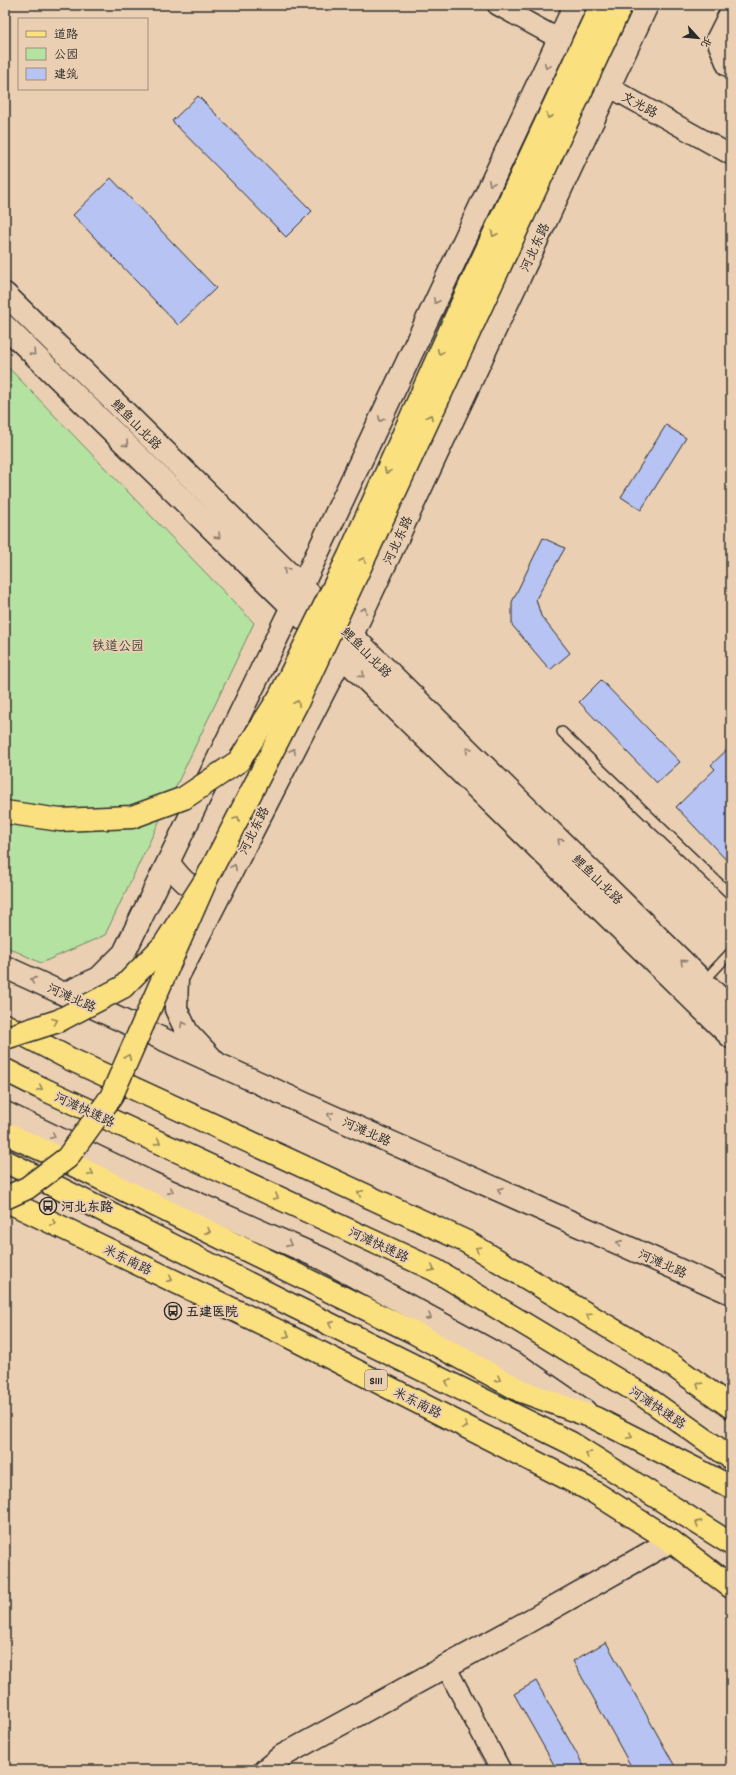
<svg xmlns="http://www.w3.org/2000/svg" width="736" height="1775" font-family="Dekko,'LXGW WenKai TC',sans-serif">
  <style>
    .green { fill: #b4e2a0; stroke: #708666 }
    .building { fill: #b6c3f3; stroke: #2b2b2b }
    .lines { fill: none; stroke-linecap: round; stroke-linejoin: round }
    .service-casing { stroke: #2b2b2b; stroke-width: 12 }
    .minor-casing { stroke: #2b2b2b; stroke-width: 22 }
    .tertiary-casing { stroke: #2b2b2b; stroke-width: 25 }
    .secondary-casing { stroke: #2b2b2b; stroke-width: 25 }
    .primary-casing { stroke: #2b2b2b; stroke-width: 25 }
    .trunk-casing { stroke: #2b2b2b; stroke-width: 25 }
    .service { stroke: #ebcfb2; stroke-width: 9 }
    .minor { stroke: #ebcfb2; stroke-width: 19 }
    .tertiary { stroke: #ebcfb2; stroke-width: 22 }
    .secondary { stroke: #ebcfb2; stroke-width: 22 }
    .primary { stroke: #fbe080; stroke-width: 22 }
    .trunk { stroke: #fbe080; stroke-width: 22 }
    .primary-bridge-casing { stroke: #2b2b2b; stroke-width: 25; stroke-linecap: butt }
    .trunk-bridge-casing { stroke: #2b2b2b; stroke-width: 25; stroke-linecap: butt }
    .primary-bridge { stroke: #fbe080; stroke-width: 22 }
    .trunk-bridge { stroke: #fbe080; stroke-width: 22 }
    .oneway { stroke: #8b7d6e }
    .oneway2 { stroke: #938656 }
    .labels { text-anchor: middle; stroke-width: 4; stroke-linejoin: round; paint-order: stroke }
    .shield { fill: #ebcfb2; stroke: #655c54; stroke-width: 1 }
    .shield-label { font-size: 12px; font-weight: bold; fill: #2b2b2b }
    .street-label { font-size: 13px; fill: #2b2b2b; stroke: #ebcfb2 }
    .park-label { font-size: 13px; fill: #40463d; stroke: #ebcfb2 }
    .poi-label { font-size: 13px; font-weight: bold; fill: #2b2b2b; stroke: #ebcfb2; text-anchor: start }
  </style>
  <rect width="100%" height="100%" fill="#ebcfb2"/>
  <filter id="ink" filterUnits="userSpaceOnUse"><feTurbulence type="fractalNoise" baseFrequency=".025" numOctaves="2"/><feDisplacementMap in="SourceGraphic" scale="8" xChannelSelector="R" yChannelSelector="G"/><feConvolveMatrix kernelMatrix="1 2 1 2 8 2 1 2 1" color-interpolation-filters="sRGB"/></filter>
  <g filter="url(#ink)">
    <path class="green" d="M5,364L254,623L105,935L41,963L5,946Z"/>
    <path class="building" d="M198,96L312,211L286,237L172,121Z
      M111,178L216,288L178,325L73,215Z
      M666,425L686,438L641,510L621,497Z
      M543,538L565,548L536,599L541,616L570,653L550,670L512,625V602Z
      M601,680L680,762L657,783L579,702Z
      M731,746V865L676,807L715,769L711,765Z
      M606,1642L677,1770H633L573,1661Z
      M536,1681L586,1770H557L514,1694Z"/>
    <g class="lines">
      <defs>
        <path id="service" d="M562,732L731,895
          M703,982L731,952"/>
        <path id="minor" d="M497,5L559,39L609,87L731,155
          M731,9L716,39L727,66L731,68
          M445,1665L501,1770"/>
        <path id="tertiary" d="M5,967L327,1114L731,1293
          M5,1113L151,1183L323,1259L524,1369L585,1411
          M265,1770L282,1756L522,1625L671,1541"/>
        <path id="secondary" d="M5,294L731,1009
          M5,326L731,1037
          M169,863C182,882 193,893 218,892
          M64,994L99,978L124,953L302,586L575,5
          M217,1064L187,1032L176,1009L177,978L342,656L647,5"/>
        <path id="primary" d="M5,1161L295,1307L571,1443L731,1544
          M5,1200L280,1332L594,1492L671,1541L731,1587"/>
        <path id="trunk" d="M5,1025L70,1059L467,1242L675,1367L731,1407
          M5,1070L39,1087L435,1270L644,1396L731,1458
          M5,1133L47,1152L415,1333L521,1391L595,1418L731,1487"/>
      </defs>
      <use href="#service" class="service-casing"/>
      <use href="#minor" class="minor-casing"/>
      <use href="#tertiary" class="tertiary-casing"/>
      <use href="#secondary" class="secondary-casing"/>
      <use href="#primary" class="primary-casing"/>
      <use href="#trunk" class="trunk-casing"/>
      <use href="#service" class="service"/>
      <use href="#minor" class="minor"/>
      <use href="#tertiary" class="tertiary"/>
      <use href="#secondary" class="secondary"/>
      <use href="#primary" class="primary"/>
      <use href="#trunk" class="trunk"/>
      <defs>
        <path id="primary-bridge" d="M5,1198L27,1188L67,1158L111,1097L207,878L297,703L621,5"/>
        <path id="trunk-bridge" d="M5,812L60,820L132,817L184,798L239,761L279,698L349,556L473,279L601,5
          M5,1038L58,1021L123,987L164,945L207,878"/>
      </defs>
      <use href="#primary-bridge" class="primary-bridge-casing"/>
      <use href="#trunk-bridge" class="trunk-bridge-casing"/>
      <use href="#primary-bridge" class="primary-bridge"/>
      <use href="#trunk-bridge" class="trunk-bridge"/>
    </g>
    <defs><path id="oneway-chevron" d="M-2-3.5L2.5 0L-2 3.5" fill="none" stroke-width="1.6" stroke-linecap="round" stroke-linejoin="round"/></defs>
    <g class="oneway">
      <use href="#oneway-chevron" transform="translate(547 66) rotate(115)"/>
      <use href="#oneway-chevron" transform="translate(491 183) rotate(115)"/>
      <use href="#oneway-chevron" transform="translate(436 301) rotate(115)"/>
      <use href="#oneway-chevron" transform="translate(33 353) rotate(44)"/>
      <use href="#oneway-chevron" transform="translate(381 419) rotate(115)"/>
      <use href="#oneway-chevron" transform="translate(126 444) rotate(44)"/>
      <use href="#oneway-chevron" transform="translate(218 536) rotate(44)"/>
      <use href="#oneway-chevron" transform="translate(286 570) rotate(-136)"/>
      <use href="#oneway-chevron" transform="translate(364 610) rotate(-65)"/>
      <use href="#oneway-chevron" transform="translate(362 675) rotate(44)"/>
      <use href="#oneway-chevron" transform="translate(468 750) rotate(-136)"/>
      <use href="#oneway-chevron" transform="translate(293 751) rotate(-63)"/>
      <use href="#oneway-chevron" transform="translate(560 841) rotate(-136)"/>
      <use href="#oneway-chevron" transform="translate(234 867) rotate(-63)"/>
      <use href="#oneway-chevron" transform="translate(683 962) rotate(-136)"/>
      <use href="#oneway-chevron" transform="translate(33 980) rotate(-156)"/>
      <use href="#oneway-chevron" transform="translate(183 1024) rotate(-117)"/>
      <use href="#oneway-chevron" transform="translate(330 1115) rotate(-156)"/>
      <use href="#oneway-chevron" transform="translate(53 1136) rotate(25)"/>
      <use href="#oneway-chevron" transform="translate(500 1190) rotate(-156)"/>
      <use href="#oneway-chevron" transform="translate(171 1191) rotate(24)"/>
      <use href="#oneway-chevron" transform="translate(619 1243) rotate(-156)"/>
      <use href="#oneway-chevron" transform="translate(289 1244) rotate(24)"/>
      <use href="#oneway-chevron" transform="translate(429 1317) rotate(29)"/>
    </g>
    <g class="oneway2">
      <use href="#oneway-chevron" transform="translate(549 116) rotate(115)"/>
      <use href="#oneway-chevron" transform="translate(494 234) rotate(115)"/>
      <use href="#oneway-chevron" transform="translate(440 352) rotate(114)"/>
      <use href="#oneway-chevron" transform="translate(430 417) rotate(-65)"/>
      <use href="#oneway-chevron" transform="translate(387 471) rotate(114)"/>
      <use href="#oneway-chevron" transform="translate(363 560) rotate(-65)"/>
      <use href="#oneway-chevron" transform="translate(297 703) rotate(-64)"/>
      <use href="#oneway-chevron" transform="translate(237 819) rotate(-63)"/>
      <use href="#oneway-chevron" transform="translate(55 1021) rotate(-21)"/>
      <use href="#oneway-chevron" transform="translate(128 1057) rotate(-66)"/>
      <use href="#oneway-chevron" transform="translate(40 1088) rotate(26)"/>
      <use href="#oneway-chevron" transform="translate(158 1142) rotate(25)"/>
      <use href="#oneway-chevron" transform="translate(91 1173) rotate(26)"/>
      <use href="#oneway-chevron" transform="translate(360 1193) rotate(-155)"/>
      <use href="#oneway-chevron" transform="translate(276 1197) rotate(25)"/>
      <use href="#oneway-chevron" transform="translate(53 1223) rotate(26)"/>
      <use href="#oneway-chevron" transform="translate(208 1231) rotate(26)"/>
      <use href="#oneway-chevron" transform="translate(478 1249) rotate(-149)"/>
      <use href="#oneway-chevron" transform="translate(432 1269) rotate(26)"/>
      <use href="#oneway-chevron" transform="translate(170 1279) rotate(26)"/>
      <use href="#oneway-chevron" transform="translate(589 1316) rotate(-149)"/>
      <use href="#oneway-chevron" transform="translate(331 1324) rotate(-154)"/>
      <use href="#oneway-chevron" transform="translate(287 1335) rotate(27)"/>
      <use href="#oneway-chevron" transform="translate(498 1379) rotate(29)"/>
      <use href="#oneway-chevron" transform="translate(448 1382) rotate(-154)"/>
      <use href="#oneway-chevron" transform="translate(699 1385) rotate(-144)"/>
      <use href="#oneway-chevron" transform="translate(465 1426) rotate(27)"/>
      <use href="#oneway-chevron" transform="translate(630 1436) rotate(27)"/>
      <use href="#oneway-chevron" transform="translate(588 1454) rotate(-148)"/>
      <use href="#oneway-chevron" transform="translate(698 1523) rotate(-148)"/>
    </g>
  </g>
  <defs>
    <symbol id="bus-ring" viewBox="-11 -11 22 22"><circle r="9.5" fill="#ebcfb2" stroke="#2b2b2b" stroke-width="1.5"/><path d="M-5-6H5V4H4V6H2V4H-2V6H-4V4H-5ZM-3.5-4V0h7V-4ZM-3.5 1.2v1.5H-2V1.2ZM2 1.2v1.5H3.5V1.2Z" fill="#2b2b2b"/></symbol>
  </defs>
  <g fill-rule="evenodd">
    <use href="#bus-ring" x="38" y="1196" width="20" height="20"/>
    <use href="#bus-ring" x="163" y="1301" width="20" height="20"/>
  </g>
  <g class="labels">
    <rect class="shield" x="365" y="1370" width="22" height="20" rx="3"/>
    <g class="shield-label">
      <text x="376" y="1384">S111</text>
    </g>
    <g class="street-label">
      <text transform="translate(640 104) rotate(29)" y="5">文光路</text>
      <text transform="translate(534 247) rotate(-65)" y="5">河北东路</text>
      <text transform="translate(137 424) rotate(45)" y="5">鲤鱼山北路</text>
      <text transform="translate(397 540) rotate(-65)" y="5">河北东路</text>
      <text transform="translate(367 652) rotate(45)" y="5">鲤鱼山北路</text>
      <text transform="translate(253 830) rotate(-63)" y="5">河北东路</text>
      <text transform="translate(598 879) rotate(44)" y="5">鲤鱼山北路</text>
      <text transform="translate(72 997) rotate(24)" y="5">河滩北路</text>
      <text transform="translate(85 1109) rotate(25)" y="5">河滩快速路</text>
      <text transform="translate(367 1131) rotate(24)" y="5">河滩北路</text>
      <text transform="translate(379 1244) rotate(25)" y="5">河滩快速路</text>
      <text transform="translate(128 1259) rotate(26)" y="5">米东南路</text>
      <text transform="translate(663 1263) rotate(24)" y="5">河滩北路</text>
      <text transform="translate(418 1402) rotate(27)" y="5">米东南路</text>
      <text transform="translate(658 1407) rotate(34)" y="5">河滩快速路</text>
    </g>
    <g class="park-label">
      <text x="118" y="650">铁道公园</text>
    </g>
    <g class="poi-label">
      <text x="61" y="1211">河北东路</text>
      <text x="186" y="1316">五建医院</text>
    </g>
  </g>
  <rect width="736" height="1775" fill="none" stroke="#ebcfb2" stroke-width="20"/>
  <rect x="10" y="10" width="716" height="1755" fill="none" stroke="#2b2b2b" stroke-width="1.5" filter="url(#ink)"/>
  <rect x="18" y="18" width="130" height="72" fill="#ebcfb2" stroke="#9e8d7c"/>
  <rect x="26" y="31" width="20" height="6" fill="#fbe080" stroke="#9e8d7c"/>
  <text x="54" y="38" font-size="12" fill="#2b2b2b">道路</text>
  <rect x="26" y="48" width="20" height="12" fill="#b4e2a0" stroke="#9e8d7c"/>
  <text x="54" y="58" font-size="12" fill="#2b2b2b">公园</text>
  <rect x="26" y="68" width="20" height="12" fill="#b6c3f3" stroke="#9e8d7c"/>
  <text x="54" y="78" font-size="12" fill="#2b2b2b">建筑</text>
  <g transform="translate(698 38) rotate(117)" stroke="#ebcfb2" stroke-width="3" paint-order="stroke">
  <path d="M0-3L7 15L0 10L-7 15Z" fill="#2b2b2b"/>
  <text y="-6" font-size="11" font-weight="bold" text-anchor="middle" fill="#2b2b2b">北</text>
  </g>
</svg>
